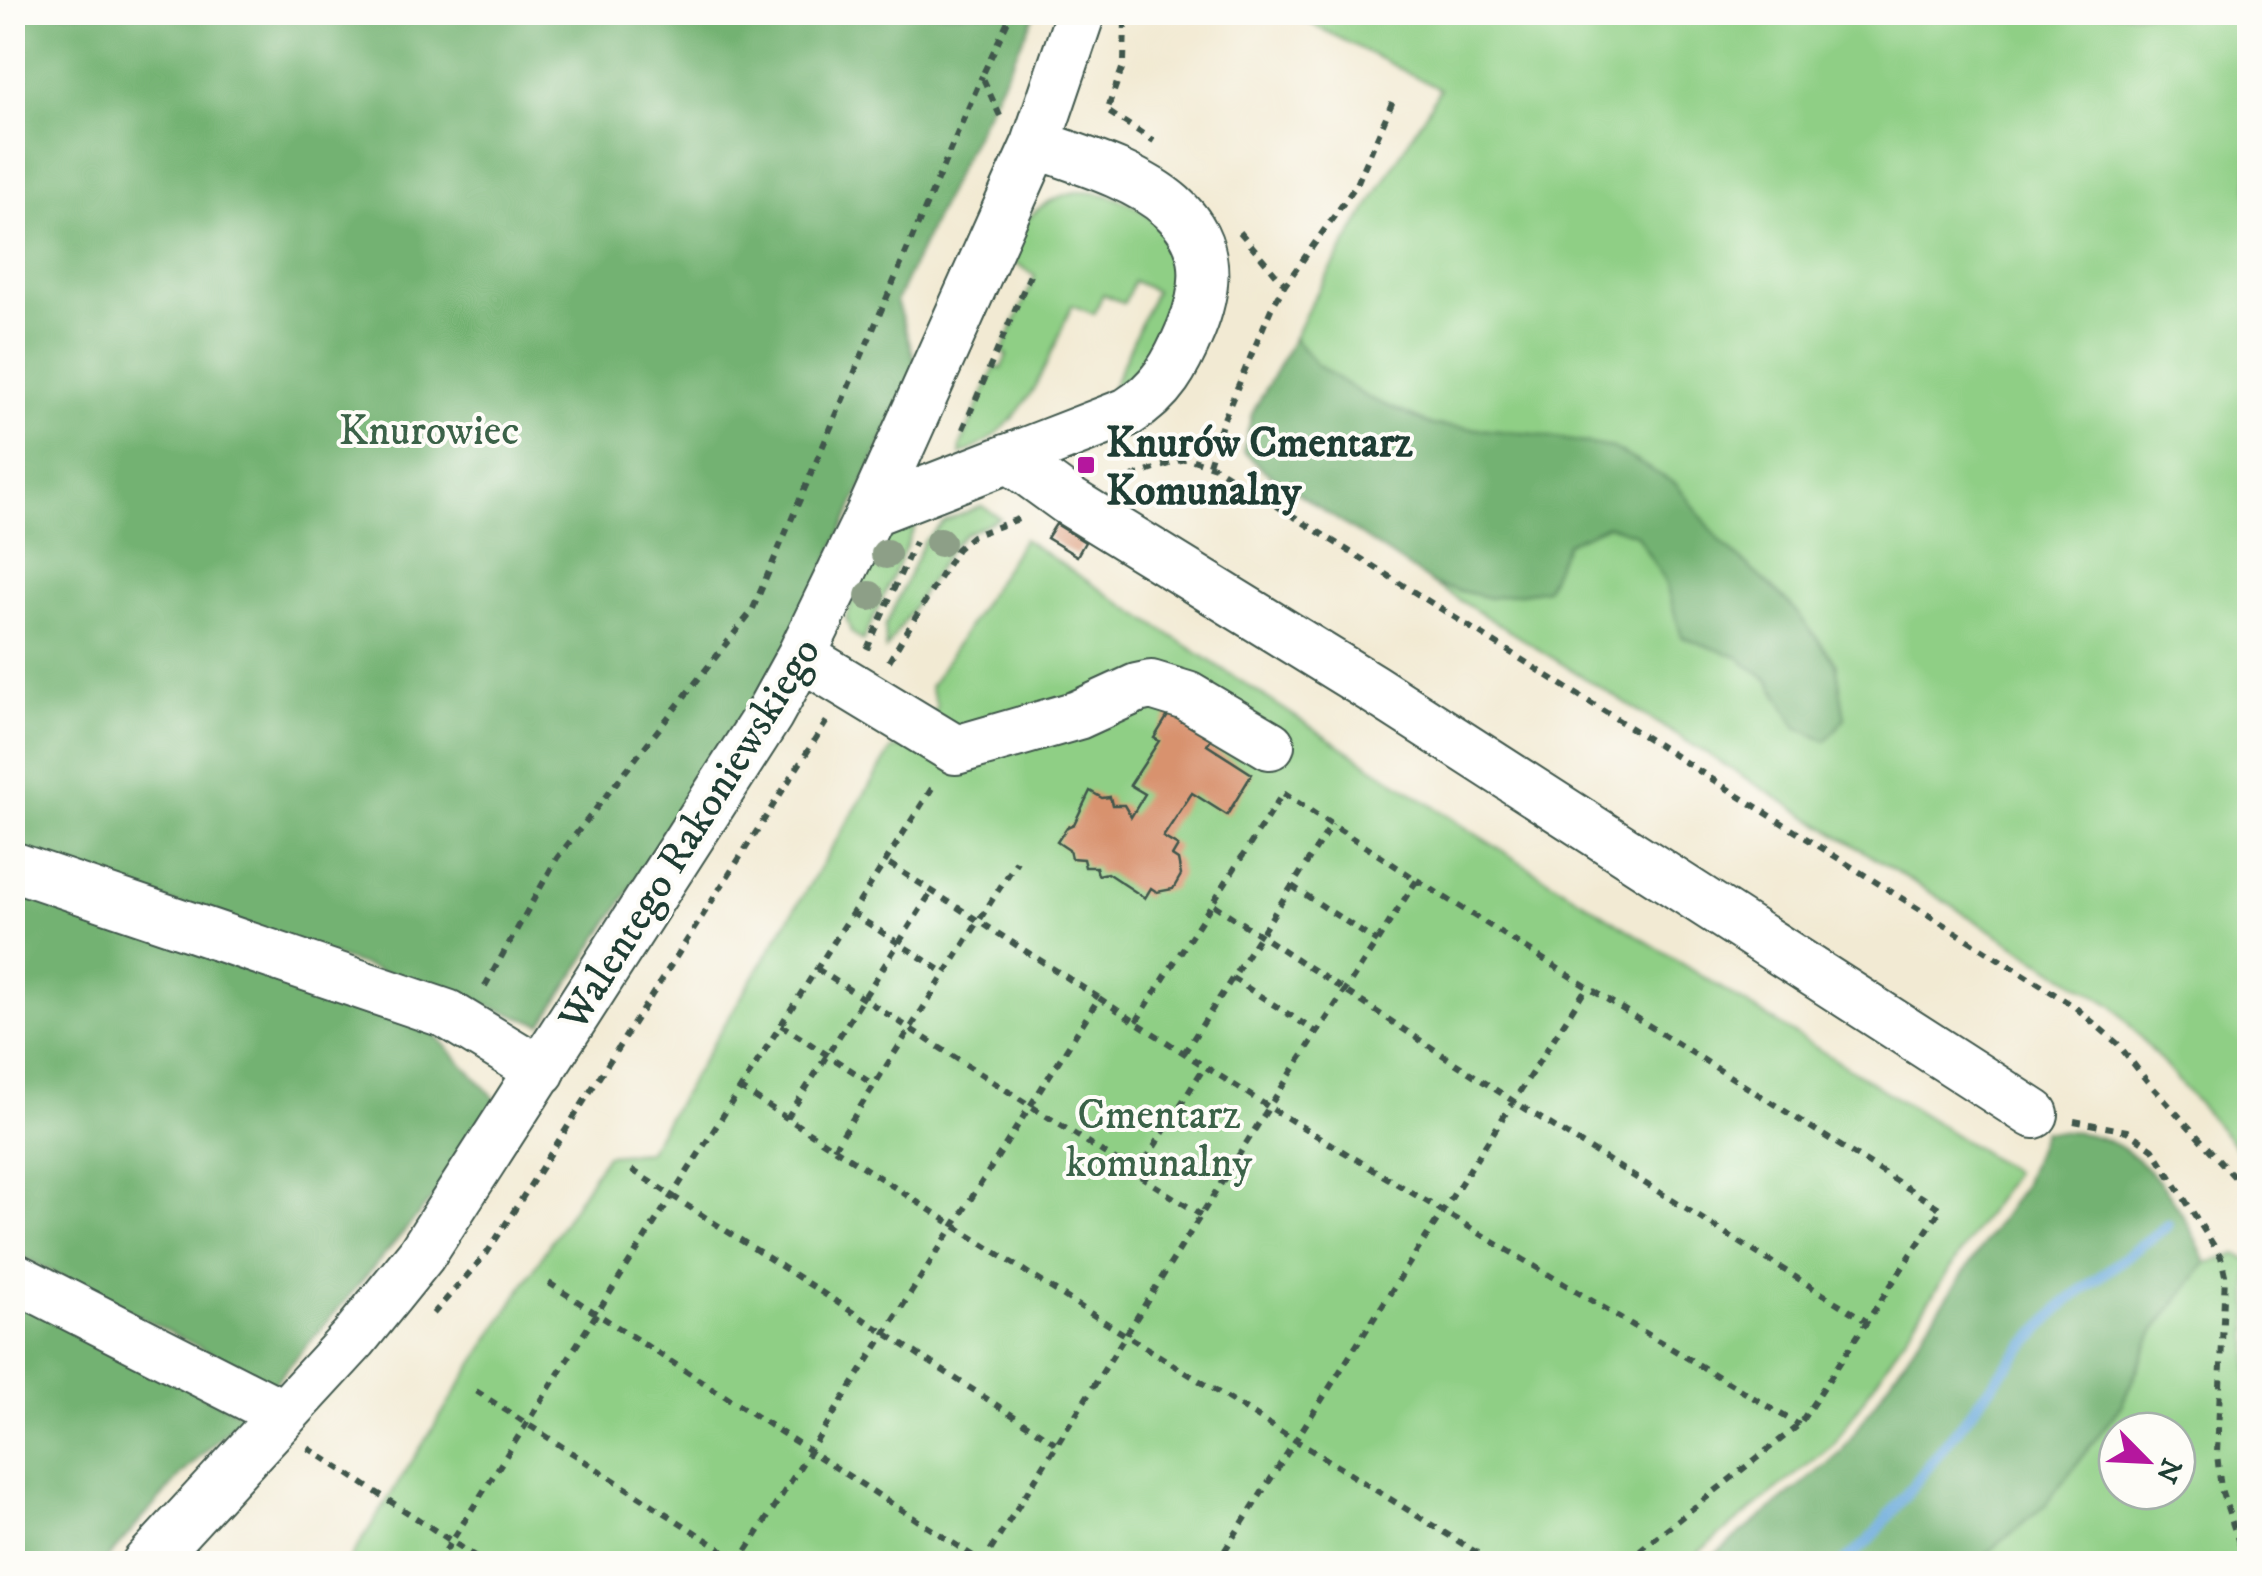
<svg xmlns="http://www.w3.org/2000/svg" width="2262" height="1576" font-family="'IM FELL DW Pica',serif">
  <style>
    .green { fill: #8fcf85; stroke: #57865c; stroke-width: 2.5; fill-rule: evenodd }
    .forest { fill: #73b272; stroke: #497853; stroke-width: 2.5 }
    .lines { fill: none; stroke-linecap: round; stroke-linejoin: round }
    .stream { stroke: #66a8da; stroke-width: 11 }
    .building { fill: #d8926e }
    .minor-casing { stroke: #3f574c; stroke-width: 52 }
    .path { stroke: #3f574c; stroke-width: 6; stroke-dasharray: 8 8; stroke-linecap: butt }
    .minor { stroke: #fff; stroke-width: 48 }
    .tree { fill: #8d9f87 }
    .poi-dot { fill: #b5179e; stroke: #fdfcf7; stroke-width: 4 }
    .labels { text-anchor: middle; stroke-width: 8; stroke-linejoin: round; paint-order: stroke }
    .park-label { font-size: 42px; fill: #3b6248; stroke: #fdfcf7 }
    .poi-label { font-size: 42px; font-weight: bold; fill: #1f3d34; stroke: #fdfcf7; text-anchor: start }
    .street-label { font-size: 42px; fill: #1f3d34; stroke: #fdfcf7 }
  </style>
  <rect width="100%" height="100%" fill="#fdfcf7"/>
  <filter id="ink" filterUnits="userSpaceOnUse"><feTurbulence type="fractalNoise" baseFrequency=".01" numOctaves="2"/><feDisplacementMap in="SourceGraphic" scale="20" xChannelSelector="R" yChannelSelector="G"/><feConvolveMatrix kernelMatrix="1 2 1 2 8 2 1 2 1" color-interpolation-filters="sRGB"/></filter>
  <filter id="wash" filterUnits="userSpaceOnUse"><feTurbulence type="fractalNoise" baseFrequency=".0048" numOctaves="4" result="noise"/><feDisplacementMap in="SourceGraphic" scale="40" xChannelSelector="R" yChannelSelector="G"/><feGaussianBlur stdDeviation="2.25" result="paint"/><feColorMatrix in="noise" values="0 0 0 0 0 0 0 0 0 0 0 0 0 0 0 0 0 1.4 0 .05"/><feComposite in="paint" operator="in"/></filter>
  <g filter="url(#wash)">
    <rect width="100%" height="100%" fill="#f2ead3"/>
    <path class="green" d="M1290,13H2249V1162L2113,1006L1435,585L1490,598L1567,543L1608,525L1636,534L1664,579L1683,637L1738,656L1769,681L1798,728L1845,718L1836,663L1791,605L1722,543L1675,484L1533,434L1432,425L1366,397L1317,365L1294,338L1312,301L1440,89Z
      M1076,192C1129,190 1180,226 1177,283C1176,302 1168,318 1161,334C1154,350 1147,369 1134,381C1127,388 1116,392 1108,397L1155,291L1134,281L1124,303L1103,294L1094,314L1072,305C1047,363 1025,431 960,455L961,445L995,367L1001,369L1007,355L1002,352L1035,276L1003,254C1023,222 1037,200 1076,192Z
      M982,506L1000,518L965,534L951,548L886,649L885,627L925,540L945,521Z
      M917,519L916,525L863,641L851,632L846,617C860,584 873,522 917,519Z
      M1023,539L1474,833L2014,1172L1834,1444L1685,1563L347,1564L606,1155L647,1152L892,749L913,745L937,706L930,687Z
      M2237,1254L2249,1261V1563L1975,1564L2045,1505L2122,1404L2153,1333L2206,1263ZM2117,1431H2177V1491H2117Z"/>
    <path class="forest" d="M13,13H1036L955,175L896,301L917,366L789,647L542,1024L13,851Z
      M1294,338L1317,365L1366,397L1432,425L1533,434L1613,448L1676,484L1722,543L1791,605L1836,663L1845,718L1826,741L1797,728L1770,681L1738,657L1682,637L1664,579L1636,534L1607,525L1567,543L1546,589L1490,598L1435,585L1265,471L1243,451L1252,414Z
      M12,878L424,1023L500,1104L442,1187L273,1385L13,1252Z
      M2043,1131C2058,1132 2075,1131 2090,1135C2148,1149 2185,1211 2206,1263L2153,1333L2122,1404L2045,1505L1975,1563L1703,1564L1840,1454L2023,1186Z
      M12,1299L244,1415L182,1474L103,1563H13Z"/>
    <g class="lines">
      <path class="stream" d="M1841,1564L1870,1540L2015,1356L2065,1303L2168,1225"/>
    </g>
    <g id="blocks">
      <path class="building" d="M1056,524L1085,542L1077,556L1047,538Z
        M1172,709L1213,735L1207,745L1252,774L1227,815L1192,793L1163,837L1178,846L1172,856L1178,860L1181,875L1173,889L1157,892L1151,888L1145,898L1107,873L1098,875L1096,867H1085L1083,859L1071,858L1069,850L1057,842L1067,827L1074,824L1090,791L1102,798L1110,797L1112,805H1124L1131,817L1145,794L1130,785L1159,741L1154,738Z"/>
    </g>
  </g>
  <g filter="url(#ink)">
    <use href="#blocks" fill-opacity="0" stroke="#3f574c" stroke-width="2.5"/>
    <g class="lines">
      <defs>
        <path id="minor" d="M1009,458L1067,500L1372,688L2034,1114
          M871,512L1128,412C1162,391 1176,365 1191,329C1242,206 1125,175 1036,144
          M801,656L956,750L1078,715L1137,688L1151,685L1187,696L1270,745
          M12,866L447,1014L541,1071
          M12,1276L283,1414
          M146,1564L354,1338L421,1255L769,714L801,656L871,512L1036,144L1081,12"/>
      </defs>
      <use href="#minor" class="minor-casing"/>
      <path class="path" d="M1125,21L1124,63L1107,111L1154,141
        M1000,116L982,76L1012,12
        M1240,232L1285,285
        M963,429L1030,275
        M1209,464L1223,421L1271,309L1285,285L1357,184L1395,96
        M1117,482L1187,458L1215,467L2075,1007L2118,1044L2147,1081L2250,1194
        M867,649L915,542
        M889,661L957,549L972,536L1021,518
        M1417,880L1941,1209L1799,1425L1622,1564
        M1292,886L1377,942
        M1214,905L1513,1101L1866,1321
        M852,913L945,973
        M817,969L1201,1215
        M1232,978L1318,1033
        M485,986L557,858L752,611L982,76
        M1099,998C1155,1035 1212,1071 1269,1107L1417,880L1283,793L1136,1022
        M781,1025L874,1085
        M1184,1053L1332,824
        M740,1088L1098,1318L1495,1564
        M787,1118L932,891
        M2074,1121L2127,1131L2153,1149L2221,1257L2225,1275L2217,1454L2221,1489L2246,1564
        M834,1148L1017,861
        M632,1170L1057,1444
        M1137,1174L1205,1066
        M549,1283L984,1563
        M433,1314L487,1253L827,721
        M476,1391L744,1564
        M308,1448L487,1564
        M437,1564L934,785
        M738,1564L1099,998L885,861
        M982,1564L1269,1107L1799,1425
        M1216,1564L1587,987"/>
      <use href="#minor" class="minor"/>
    </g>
    <g class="tree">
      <circle cx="940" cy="542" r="15"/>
      <circle cx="886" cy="554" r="15"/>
      <circle cx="870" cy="596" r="15"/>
    </g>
  </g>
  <rect class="poi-dot" x="1076" y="455" width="20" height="20" rx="5"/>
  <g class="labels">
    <g class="park-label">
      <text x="429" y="444">Knurowiec</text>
      <text x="1159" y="1128">Cmentarz<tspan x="1159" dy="48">komunalny</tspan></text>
    </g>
    <g class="poi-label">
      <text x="1106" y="456">Knurów Cmentarz<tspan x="1106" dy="48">Komunalny</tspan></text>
    </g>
    <g class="street-label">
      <text transform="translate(688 833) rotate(-58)" y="15">Walentego Rakoniewskiego</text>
    </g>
  </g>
  <rect width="2262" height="1576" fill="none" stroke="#fdfcf7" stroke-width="50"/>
  <g transform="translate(2147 1461) rotate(114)"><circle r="48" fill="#fdfcf7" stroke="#a4b0a9" stroke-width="2.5"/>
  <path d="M0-8L18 38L0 25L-18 38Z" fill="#b5179e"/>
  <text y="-15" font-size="28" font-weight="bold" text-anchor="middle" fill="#1f3d34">N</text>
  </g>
</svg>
